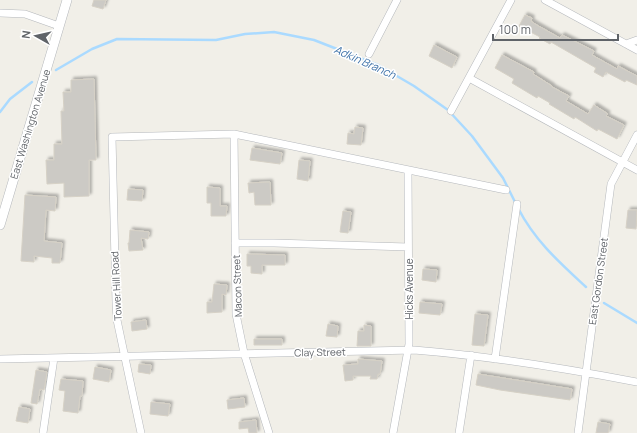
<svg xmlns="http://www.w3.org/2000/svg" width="637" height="433" font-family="Manrope,sans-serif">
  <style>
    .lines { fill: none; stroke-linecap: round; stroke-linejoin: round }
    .stream { stroke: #aadaff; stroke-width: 2.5 }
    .building { fill: #cccac5; stroke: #d6d1c6; filter: url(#shadow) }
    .minor-casing { stroke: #b5b8bc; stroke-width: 8 }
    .tertiary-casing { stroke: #b5b8bc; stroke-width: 10 }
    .minor { stroke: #fff; stroke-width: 7 }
    .tertiary { stroke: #fff; stroke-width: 9 }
    .labels { text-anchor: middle; stroke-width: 3; stroke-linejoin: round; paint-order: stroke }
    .street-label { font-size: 10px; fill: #5f6368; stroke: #fff }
    .water-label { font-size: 11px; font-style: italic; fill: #4174aa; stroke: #fff }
  </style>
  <defs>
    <filter id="shadow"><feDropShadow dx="2.5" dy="-2.5" stdDeviation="1" flood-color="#0004"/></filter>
  </defs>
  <rect width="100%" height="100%" fill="#f1efe8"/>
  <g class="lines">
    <path class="stream" d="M56,70L92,49L117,39L216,40L245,34L274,32L314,40L378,65L414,86L448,110L472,136L503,178L516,204
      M0,112L10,99L32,82
      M518,208C535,241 559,262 586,287
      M604,303L637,323"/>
  </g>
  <path class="building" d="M94,0H106L103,9L92,6Z
    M525,15L532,18L531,21L535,24L560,38L562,35L594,51L592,55L617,69L618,66L637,76V85L626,80L625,82L606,72L603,77L594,72L596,68L551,42L550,44L539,38L540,37L519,26Z
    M434,45L457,57L452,68L429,56Z
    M502,55L534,72L533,74L552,86V87L569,96L566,101L588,114L594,105L608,114L606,116L624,125L617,139L598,129L597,131L575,117L574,119L549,104L550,103L538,96L537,98L512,83L514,79L495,68Z
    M94,79L96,160H89V196L64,197V183L47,184L46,160H54V144H62L61,111H64L63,92H71V80Z
    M355,127L363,128L361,145L347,144L348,133L354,134Z
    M252,148L282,153L280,164L250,160Z
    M299,160L310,161L308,181L297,179Z
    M270,182L271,205H255L254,192L249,193L248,183Z
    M207,187L220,188V206H227L226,216H211V203H207Z
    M128,189L143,190L142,201L127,200Z
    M25,195L56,197L55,211L46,210L44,241L62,243L60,263H52V258L34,256V262L21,261Z
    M628,210H637L636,229L626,228Z
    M343,211L351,212L348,233L340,232Z
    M130,230L149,232L148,239L141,238L143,250L129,251L128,243H129Z
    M247,254L285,255V265H262V274L251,273V266H247Z
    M423,269L437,270L436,282L422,280Z
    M214,284L227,285L226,295L222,294V312L207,313V302H212Z
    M420,302L442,304L440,315L419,313Z
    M475,314L488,315L484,346L472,345Z
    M146,320L147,329L132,331L131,322Z
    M328,324L338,326L337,337L326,336Z
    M364,325L371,326V346H357L358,331H364Z
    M254,339H282V345H254Z
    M358,359L382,361L380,374H378L377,379H370L371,376H353V380L345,381L343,365L358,364Z
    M139,364L151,365L150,374L138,372Z
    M95,367L111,370L109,382L93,379Z
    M36,370L47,372L44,390L40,389L37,404L31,403Z
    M478,374L572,389L570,400L500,390L476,385Z
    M61,379L83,381L82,396H80L78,413L63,411L65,391L59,390Z
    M244,398L245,407L228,409L227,400Z
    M151,402L170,404L168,416L150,414Z
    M19,407L30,409L28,423L16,421Z
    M256,420L257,433H249L248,428L239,429V422Z
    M598,422L610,424L608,433H596Z"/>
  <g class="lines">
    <defs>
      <path id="minor" d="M545,0L637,50
        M0,13L25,14L59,26
        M626,44L637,40
        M369,54L397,0
        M469,78L637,170
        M451,111L511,0
        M234,134L236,314L244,353L269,433
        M235,243H274L408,247
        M0,359L414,350C489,356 563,368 637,382
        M495,359L517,204
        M43,433L54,358
        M141,433L117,320L116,302L112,137L234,134L506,190
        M393,433L409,344L408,170
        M459,433L471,355
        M578,433L611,184L637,135"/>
      <path id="tertiary" d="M0,225L67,0"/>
    </defs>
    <use href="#minor" class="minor-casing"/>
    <use href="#tertiary" class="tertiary-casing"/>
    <use href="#minor" class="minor"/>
    <use href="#tertiary" class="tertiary"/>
  </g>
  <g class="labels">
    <g class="street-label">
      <text transform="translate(30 124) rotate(-73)" y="4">East Washington Avenue</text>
      <text transform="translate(598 281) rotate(-82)" y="4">East Gordon Street</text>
      <text transform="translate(116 286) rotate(-93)" y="4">Tower Hill Road</text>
      <text transform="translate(237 286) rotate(-92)" y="4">Macon Street</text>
      <text transform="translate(409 289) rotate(-90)" y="4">Hicks Avenue</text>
      <text transform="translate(320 352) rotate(-1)" y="4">Clay Street</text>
    </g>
    <g class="water-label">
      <text transform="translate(365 62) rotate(24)" y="4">Adkin Branch</text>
    </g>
  </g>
  <g transform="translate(36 36) rotate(278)" stroke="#ffffff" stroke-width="3" paint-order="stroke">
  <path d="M0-3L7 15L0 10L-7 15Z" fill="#5f6368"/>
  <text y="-6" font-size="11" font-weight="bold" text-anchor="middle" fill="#5f6368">N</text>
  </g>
  <path d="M493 34v6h125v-6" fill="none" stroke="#5f6368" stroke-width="2"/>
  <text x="499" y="34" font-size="12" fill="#5f6368" stroke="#ffffff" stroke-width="3" paint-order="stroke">100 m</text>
</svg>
